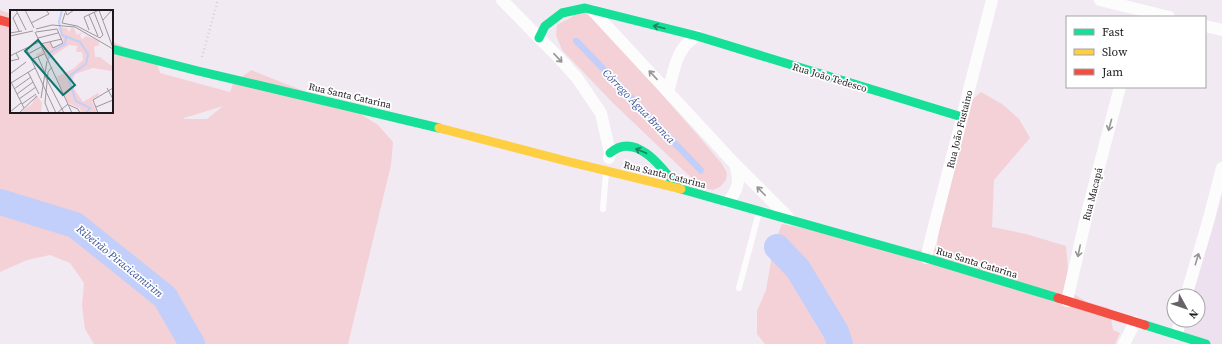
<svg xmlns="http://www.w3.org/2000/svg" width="1222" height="344" font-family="'Source Serif 4',serif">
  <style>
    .built { fill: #ede0ef }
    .green { fill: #f4d1d6; fill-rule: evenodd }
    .water { fill: #c1cffa }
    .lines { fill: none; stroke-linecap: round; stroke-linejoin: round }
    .river { stroke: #c1cffa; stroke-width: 26 }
    .path { stroke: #d4d2d5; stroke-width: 2.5; stroke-dasharray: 1 3; stroke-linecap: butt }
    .lane { stroke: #fdfcfd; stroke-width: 6 }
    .street { stroke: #fdfcfd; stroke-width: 12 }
    .fast { stroke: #16e098; stroke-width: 9 }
    .slow { stroke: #ffcf43; stroke-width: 9 }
    .jam { stroke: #f24e42; stroke-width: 9 }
    .oneway { stroke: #198661 }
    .oneway2 { stroke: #989599 }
    .labels { text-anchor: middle; stroke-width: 3.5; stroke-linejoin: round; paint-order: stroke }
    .street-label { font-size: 10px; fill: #1d181e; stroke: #fff }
    .water-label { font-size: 11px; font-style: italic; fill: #3a5298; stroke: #fff }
    .inset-river { fill: none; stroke: #c1cffa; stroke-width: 2 }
    .inset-road { fill: none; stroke: #9c969d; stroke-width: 1 }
    .view { fill: #0f766e; fill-opacity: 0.15; stroke: #0f766e; stroke-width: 2 }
    .inset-edge { fill: none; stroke: #1d181e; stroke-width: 2 }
  </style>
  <rect width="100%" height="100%" fill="#f1eaf2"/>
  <path class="built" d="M1222,179V344H1190L1176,340L1182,320H1198V296H1189Z"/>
  <path class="green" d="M0,10L11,14V112H112V41L157,64L160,73L230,92L233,84L251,70L359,113L378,125L393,142L391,165L348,344H94L85,329L82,306L84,283L70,263L50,255L27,260L0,272ZM223,106L207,119H183L184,118Z
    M583,11L600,24L702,140L722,164L727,173L726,180L720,187L713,190L702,188L613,103L562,50L556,35L557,25Z
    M981,92L1002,104L1019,119L1030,138L994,180L992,227L1026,234L1066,246L1068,269L1067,290L1087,302L1109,308L1113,330L1120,333L1115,344H765L757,334V311L766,290L774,244L782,224L915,251L937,247L947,152L953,127L964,107Z"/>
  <path class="water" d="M575,38H578L704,169L703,173L700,174L698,172L573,42V39Z"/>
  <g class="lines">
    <path class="river" d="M0,202L75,225L165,297L192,344
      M777,247L798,269L836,332L840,344"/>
    <path class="path" d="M202,57L218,0"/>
    <path class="lane" d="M603,209L606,172
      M739,288L759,212"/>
    <path class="street" d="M502,0L559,58L577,78L601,113L610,153L609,158
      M1100,0L1169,17
      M593,11L734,163L788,217
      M1205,26L1222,30
      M668,92C674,71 676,47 697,36
      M728,202C739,189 740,180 735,164
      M926,258L992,0
      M1186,296L1208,222L1222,168
      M1067,301L1088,209L1120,87
      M1177,335L1180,320
      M1124,344L1135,322"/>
    <path class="fast" d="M539,38L545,26L562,13L585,8L697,36L962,117
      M112,49L198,71L439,128
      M610,153C636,130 664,170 678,188
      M681,189L926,258L1058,298
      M1145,325L1206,344"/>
    <path class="slow" d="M439,128L566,161L681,189"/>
    <path class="jam" d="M0,20L11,23
      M1058,298L1145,325"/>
  </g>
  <defs><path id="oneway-shaft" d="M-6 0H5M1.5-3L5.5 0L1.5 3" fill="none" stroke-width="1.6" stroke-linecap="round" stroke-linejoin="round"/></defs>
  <g class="oneway">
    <use href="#oneway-shaft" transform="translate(659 27) rotate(-166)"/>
    <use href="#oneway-shaft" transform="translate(641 151) rotate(-157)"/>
  </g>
  <g class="oneway2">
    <use href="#oneway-shaft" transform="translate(558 58) rotate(47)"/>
    <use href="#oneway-shaft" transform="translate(653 75) rotate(-133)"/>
    <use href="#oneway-shaft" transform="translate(1110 125) rotate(105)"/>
    <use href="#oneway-shaft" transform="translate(761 191) rotate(-134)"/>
    <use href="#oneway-shaft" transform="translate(1079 251) rotate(102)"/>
    <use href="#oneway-shaft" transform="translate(1197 259) rotate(-73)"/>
  </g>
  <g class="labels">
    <g class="street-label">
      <text transform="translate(830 77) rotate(17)" y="4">Rua João Tedesco</text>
      <text transform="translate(350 95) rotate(13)" y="4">Rua Santa Catarina</text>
      <text transform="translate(959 129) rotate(-76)" y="4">Rua João Fustaino</text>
      <text transform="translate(665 174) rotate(14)" y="4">Rua Santa Catarina</text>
      <text transform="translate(1092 194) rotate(-76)" y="4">Rua Macapá</text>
      <text transform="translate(977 262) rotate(17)" y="4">Rua Santa Catarina</text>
    </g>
    <g class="water-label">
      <text transform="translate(639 106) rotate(46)" y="4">Córrego Água Branca</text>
      <text transform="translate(120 261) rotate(39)" y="4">Ribeirão Piracicamirim</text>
    </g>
  </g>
  <g transform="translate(10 10)">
    <rect width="103" height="103" fill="#f1eaf2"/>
    <path d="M48,17L57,18L59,22L61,18H64L67,25L72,22L70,26L72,29L77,26L89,31V35L84,37L85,47H90L103,57L101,61L83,58L65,64L61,74L73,92L88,83L89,85L82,91L87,103H71L70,98L58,93L46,67L63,59L73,50L72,42H66L67,36L59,35L37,50L34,44L26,47V44L31,42V35L40,32L43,38L54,33ZM26,84L32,93L31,103H9L22,94Z" fill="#f4d1d6"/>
    <path class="inset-river" d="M52,0L49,12L52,25L70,32L78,44L76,54L61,65L59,70L66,91L80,98L76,103M38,50L41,42L55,34L56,27"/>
    <path class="inset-road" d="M6,0L16,20M15,0L24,18M55,0L57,5L64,0M89,0L103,38M7,3L3,8L9,21M55,3L52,13L67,16L90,28L93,25L84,2M79,5L88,26M93,10L102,0M21,13L39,4L36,0M26,19L42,15L65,17L103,39M79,20L74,7L89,0M25,22L62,103M26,22L47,19L53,33L43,38L40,32M0,23L12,21M0,24V26L23,21M28,28L48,23M30,34L52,29M16,38L46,103M6,43L29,32M18,44L31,37M0,46L6,43L9,49L0,51M28,47L35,63M21,50L34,44M18,62L29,84M0,64L16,52M35,66L54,103M0,70L14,98M1,73L25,58M97,78L103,89M4,79L21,67M7,84L23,72M31,88L37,51M9,89L26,77M12,94L26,84M59,95L68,99L70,103M86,97L103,90M0,102L11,93M9,103L27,86M39,103L35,93L38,62L42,57M47,103L58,94M88,103L83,90L103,78"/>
    <path class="view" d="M28,30L65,75L53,85L15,41Z"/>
    <rect width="103" height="103" class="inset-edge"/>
  </g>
  <rect x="1066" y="16" width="140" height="72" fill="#ffffff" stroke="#a5a3a5"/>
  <rect x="1074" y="29" width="20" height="6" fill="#16e098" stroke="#a5a3a5"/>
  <text x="1102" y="36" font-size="12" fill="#1d181e">Fast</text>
  <rect x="1074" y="49" width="20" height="6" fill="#ffcf43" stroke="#a5a3a5"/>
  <text x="1102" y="56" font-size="12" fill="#1d181e">Slow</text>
  <rect x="1074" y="69" width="20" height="6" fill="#f24e42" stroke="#a5a3a5"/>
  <text x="1102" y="76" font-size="12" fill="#1d181e">Jam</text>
  <g transform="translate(1186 308) rotate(130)"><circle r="19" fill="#ffffff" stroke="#a5a3a5"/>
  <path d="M0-3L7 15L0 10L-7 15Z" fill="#676268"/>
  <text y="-6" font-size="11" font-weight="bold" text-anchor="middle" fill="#1d181e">N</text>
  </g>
</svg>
